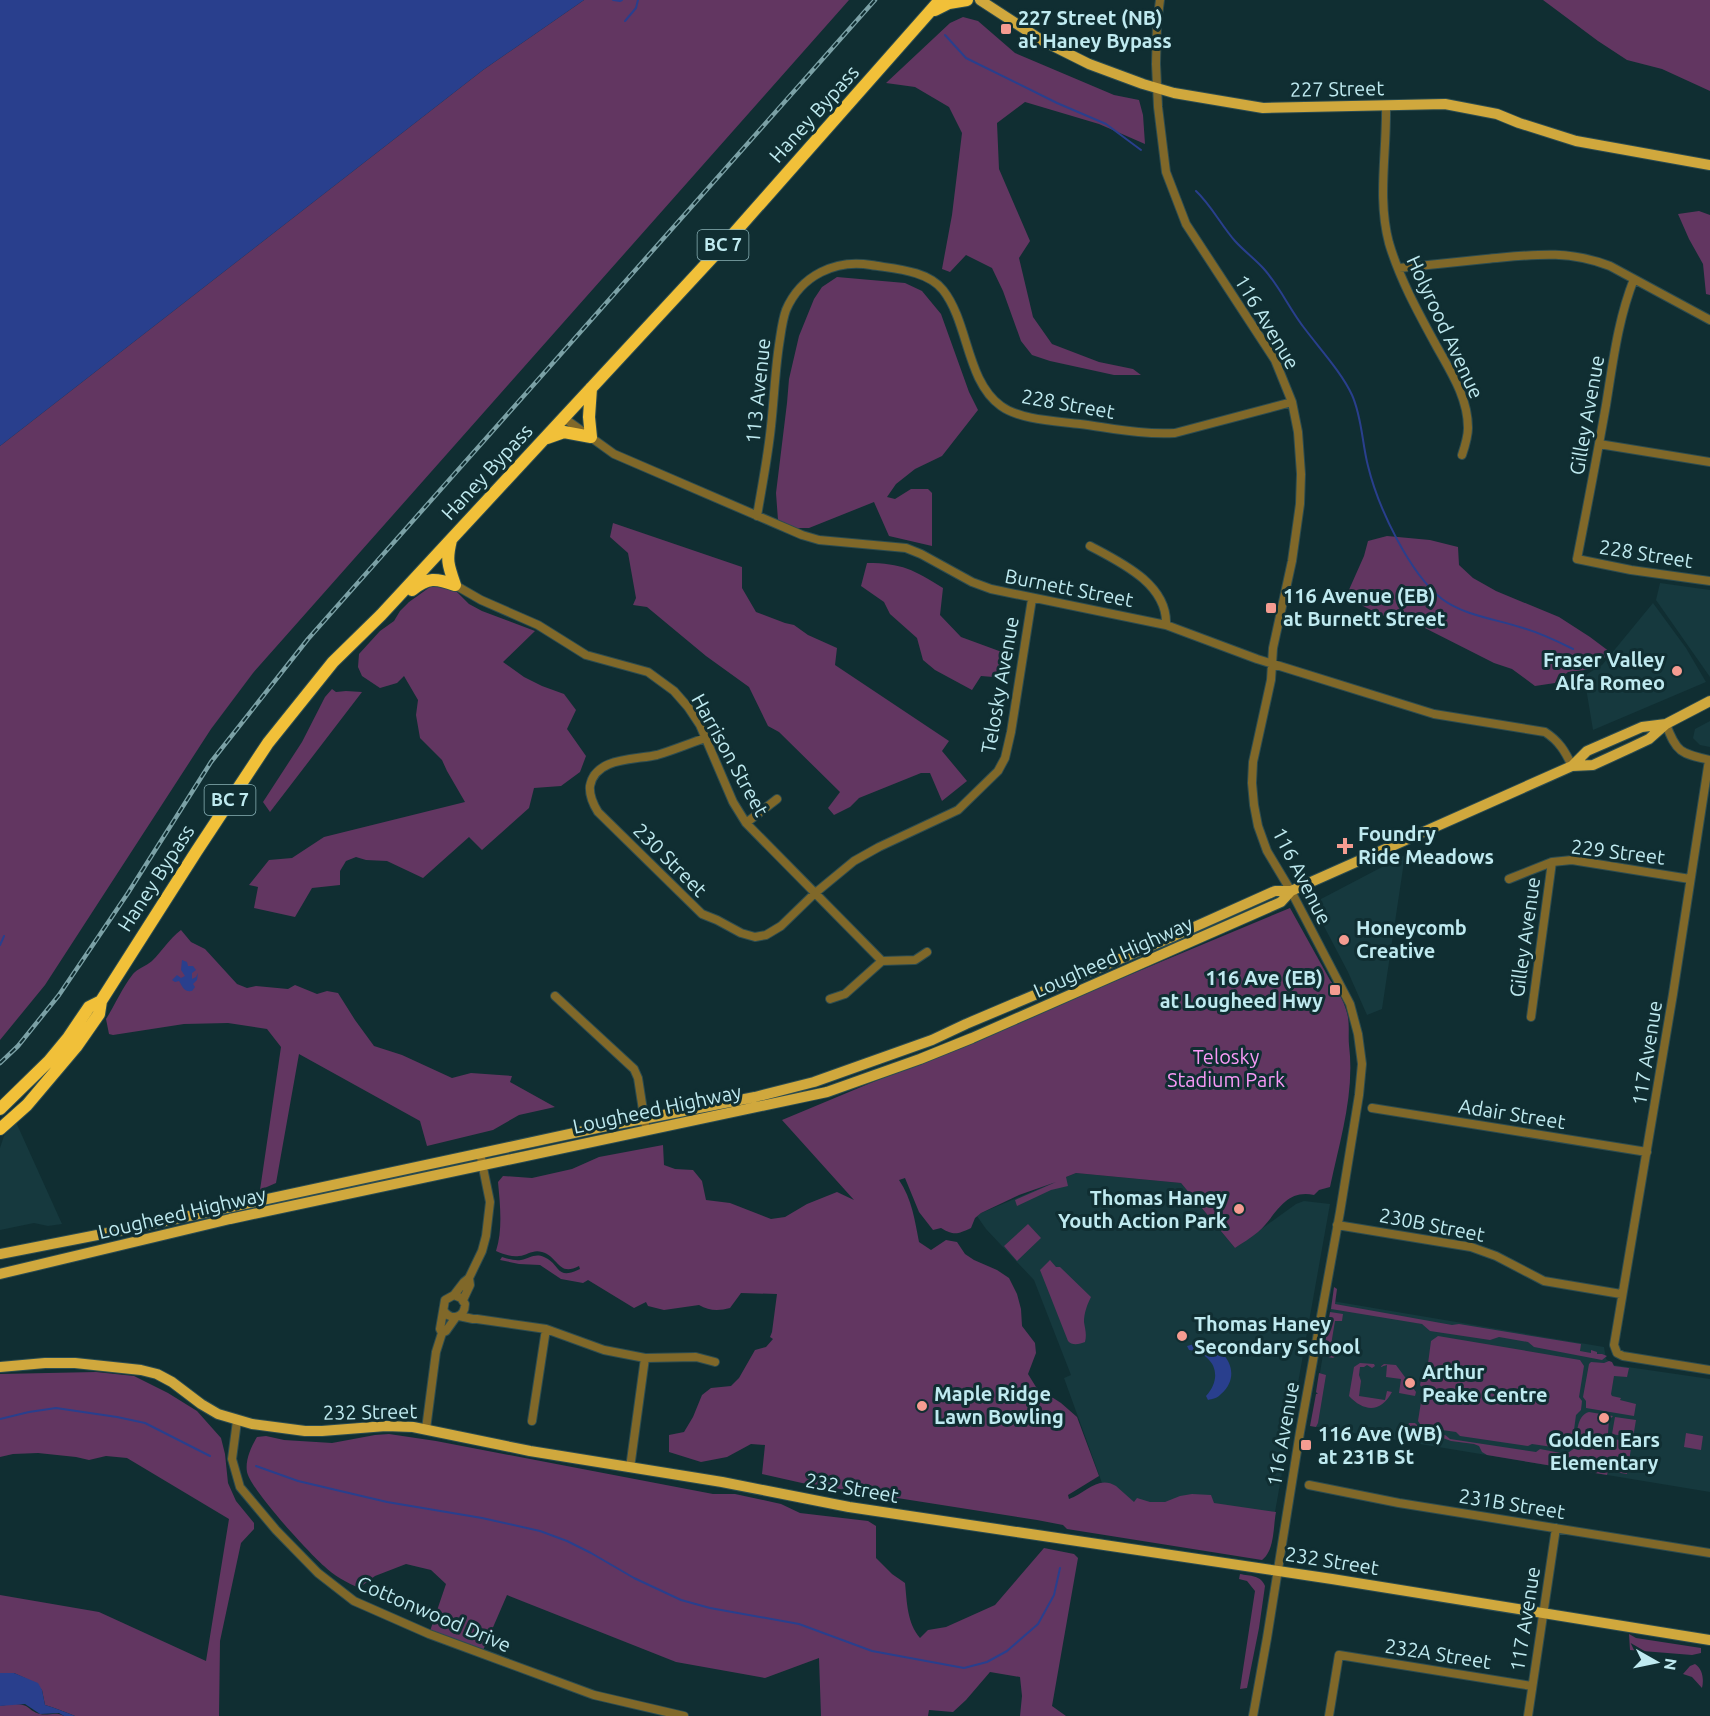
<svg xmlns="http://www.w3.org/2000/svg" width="1710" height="1716" font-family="Ubuntu,sans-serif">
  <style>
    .built { fill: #16393e }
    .green { fill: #623661 }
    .water { fill: #293f8d }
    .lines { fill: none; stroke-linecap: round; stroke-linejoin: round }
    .stream { stroke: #293f8d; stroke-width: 2 }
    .minor-casing { stroke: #2c4c50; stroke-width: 10 }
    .major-casing { stroke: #2c4c50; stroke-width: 12 }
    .highway-casing { stroke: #2c4c50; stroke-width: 14 }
    .minor { stroke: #806829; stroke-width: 8 }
    .major { stroke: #d0a83d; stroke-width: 10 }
    .highway { stroke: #f1c039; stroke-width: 12 }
    .rail-casing { stroke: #7ba1a6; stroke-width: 4.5 }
    .rail { stroke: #102e32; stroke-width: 2; stroke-dasharray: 7; stroke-linecap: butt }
    .poi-dot { fill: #f59c91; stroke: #102e32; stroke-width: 2 }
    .labels { text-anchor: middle; stroke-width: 6; stroke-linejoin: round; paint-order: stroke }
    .shield { fill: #102e32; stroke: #8ab2b7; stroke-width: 1.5 }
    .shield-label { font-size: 18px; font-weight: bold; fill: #bfeaf0 }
    .poi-label { font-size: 20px; font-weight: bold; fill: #bfeaf0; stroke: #102e32; text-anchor: start }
    .street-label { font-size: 20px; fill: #bfeaf0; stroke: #102e32 }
    .park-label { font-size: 20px; fill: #f899f6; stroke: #102e32 }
  </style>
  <rect width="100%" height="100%" fill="#102e32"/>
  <path class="built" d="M1660,583L1710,590V677L1656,600Z
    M1653,603L1686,648L1706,682L1593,730L1584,676L1602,665Z
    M1710,721V747L1700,745L1693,738L1695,729Z
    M1405,855L1382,1009L1367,1015L1348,972L1316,911L1321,899Z
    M15,1120L62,1224L48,1226L34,1223L0,1230V1148L4,1136L12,1127Z
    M1076,1173L1181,1183L1235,1248L1296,1204L1304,1201L1330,1204L1270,1540L1107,1533L1102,1483L1064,1378L1071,1375L1034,1280L986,1229L977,1216L981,1213Z
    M1332,1301L1604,1347L1606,1359L1614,1365L1710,1379V1492L1311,1426Z"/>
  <path class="green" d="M584,0H849L253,673L211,729L45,985L0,1040V446L483,70Z
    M1543,0H1710V91L1662,69L1627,60L1598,41Z
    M963,17L978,21L1015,53L1114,95L1139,100L1143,115L1145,144L1099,124L1025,102L997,123L999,169L1030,241L1019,258L1033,317L1052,344L1099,362L1133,369L1141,375H1114L1050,361L1032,355L1021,341L1003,291L992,268L966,255L950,272L942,269L952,215L962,133L949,107L915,87L886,83L950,23Z
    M1699,211L1710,215V295L1706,294L1703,264L1689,239L1678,214Z
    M837,277L905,283L922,291L941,314L969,392L978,410L942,456L915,469L896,484L887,497L895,499L911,489H928L932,493V546L889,536L874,502L809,528H795L778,520L776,493L787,403L789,379L799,336L814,299L822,287Z
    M613,523L742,567V588L756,612L785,623L794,625L808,635L837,648L835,665L949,741L942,751L967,781L942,801L930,773H921L859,798L850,807L834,815L828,808L840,792L779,732L768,726L749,687L706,656L647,607L633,605L636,598L628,553L610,537Z
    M1387,536L1430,540L1458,547L1459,565L1473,578L1496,591L1559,617L1590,637L1610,652L1593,669L1568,672L1555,683L1535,686L1512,669L1494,663L1417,624L1381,615L1361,605L1344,601L1364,556L1368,541Z
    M867,563C902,563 914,570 943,588L940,615L961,637L1010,655L1006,678L981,676L972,690L935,670L923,660L917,638L890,614L884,602L861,586Z
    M441,586L456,591L469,604L482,611L535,631L503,662L524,677L542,686L564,694L576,710L567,729L586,756L580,772L561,786L534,788L529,808L482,850L469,837L423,878L387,861L366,860L356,857L346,861L340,871V885L312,888L295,917L254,908L258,887L249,885L269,860L292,858L324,837L465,802L447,771L442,760L420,738L416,715L418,700L404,676L397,683L380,688L362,676L358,667L359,654L380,631L394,621L400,611L409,602L430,587Z
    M332,689L336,692L346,691L362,692L270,812L263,802L302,742L325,697Z
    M1290,908L1330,980C1337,989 1344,1001 1347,1013C1350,1023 1348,1035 1349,1045C1355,1093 1340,1140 1330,1187L1319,1190L1314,1195C1284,1189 1277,1215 1258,1232C1251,1238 1242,1243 1235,1248L1181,1183L1076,1173L1066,1177L1068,1186L1051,1190L1017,1206L1015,1200L1056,1182L1019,1195L981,1213L975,1218L971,1228C958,1234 954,1236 941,1228L933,1230L919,1212L905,1178L899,1180C912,1199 915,1221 919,1242L931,1250L946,1240L957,1242L965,1254L974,1260L997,1270L1009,1278L1017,1294L1021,1309L1022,1326L1035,1343L1036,1353L1028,1374L1036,1387L1061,1403L1077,1417L1099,1476L1068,1495L1069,1499C1086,1493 1098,1475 1116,1486C1122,1491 1128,1497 1134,1502L1137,1498L1150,1502H1165L1180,1496L1192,1494L1211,1495L1214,1503L1276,1512C1273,1527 1275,1550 1262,1560L1067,1529L1063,1525L1037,1520L802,1483L762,1474L765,1445L751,1444L727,1457L701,1462L669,1452V1435L684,1432L693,1417L702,1395L711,1388L731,1386L739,1378L755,1350L766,1347L773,1339L770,1337L772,1332L777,1294L741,1293L730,1308C719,1311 709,1311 699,1305L664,1310L648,1306L646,1302L634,1308L588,1280L583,1283L561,1279L540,1265L519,1264L500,1260L502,1257C508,1259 515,1261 521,1260C530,1258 535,1253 544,1257C561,1264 555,1281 580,1269L579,1266C558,1277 559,1257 542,1252C533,1249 528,1255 519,1256C511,1257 503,1254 496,1251C503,1230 500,1204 498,1182L503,1176L532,1178L572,1169L599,1157L663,1145L664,1165L675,1169L693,1170L702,1181L706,1200L730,1203L771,1219L785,1217L807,1204L837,1192L854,1200L782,1120Z
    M181,930L191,942L205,949L237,984L247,988L256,986L288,989L295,985L317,994L327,991L338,993L355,1020L374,1046L402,1055L452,1078L471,1073L512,1076L510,1082L555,1107L519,1115L493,1130L427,1146L420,1121L299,1054L276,1183L260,1190L281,1047L267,1029L228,1023L184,1024L113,1035L109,1034L106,1019C115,1005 122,988 133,974C137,969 146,966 152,961C162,951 169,939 181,930Z
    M1028,1224L1041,1238L1017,1261L1004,1246Z
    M1050,1260L1056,1267H1060L1091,1297C1087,1305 1084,1313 1084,1322C1085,1329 1087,1334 1085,1342C1080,1344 1072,1346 1068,1341L1040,1270Z
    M1334,1287L1337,1289L1335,1304L1452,1325L1459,1324L1581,1344L1580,1351L1591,1353V1350L1597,1352V1354H1602L1607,1356L1602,1360L1534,1347L1528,1342L1499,1337L1490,1340L1430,1331L1422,1324L1331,1309Z
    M1330,1312L1343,1314L1342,1321H1335L1330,1351L1337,1353L1336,1356L1333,1358L1323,1356Z
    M1438,1336L1580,1360L1584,1366L1579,1397L1582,1401L1581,1410L1576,1415L1572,1445L1566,1449L1532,1444L1528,1446L1460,1436L1456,1432L1422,1427L1418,1421L1423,1389L1420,1385L1422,1375L1427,1371L1431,1341Z
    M1609,1361L1612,1362L1614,1366L1629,1368L1627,1377L1614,1376L1611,1394L1612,1396L1621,1398L1620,1400L1636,1404L1634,1416L1586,1408V1401L1583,1397L1589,1364L1591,1362L1604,1363Z
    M1360,1363L1374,1364L1375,1366L1372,1368L1367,1365L1364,1367H1360L1359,1375L1361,1381L1359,1396L1385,1400L1387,1391L1392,1392C1381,1413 1364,1412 1349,1396L1354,1367Z
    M1384,1364L1396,1365L1416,1392L1415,1396L1399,1393L1401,1379L1386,1377L1387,1365L1380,1367Z
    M96,1372L134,1376L168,1393L197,1411L221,1438L225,1454L228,1483L236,1501L254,1523V1529L241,1543L220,1641L219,1716H75C65,1712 56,1708 45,1705L42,1690L25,1678L14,1673H0V1595L99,1612L206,1661L229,1519L127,1458L106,1456L89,1460L76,1457L38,1453L13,1454L0,1457V1374Z
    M1319,1373L1326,1375L1318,1423L1316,1427L1310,1426L1316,1394H1318L1316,1392Z
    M1589,1412L1613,1416L1609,1420L1608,1433L1606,1436L1607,1438L1632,1442L1627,1474L1608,1471L1607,1475L1487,1455L1482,1452L1479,1446L1474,1444L1451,1441L1432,1434L1405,1432L1403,1430L1404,1427L1408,1425L1409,1423H1415C1424,1434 1440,1428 1450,1439L1536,1452L1540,1449L1566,1454L1575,1448C1577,1436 1576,1415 1589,1412Z
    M1615,1417L1636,1420L1633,1438L1612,1434Z
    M1686,1433L1703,1436L1701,1450L1684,1447Z
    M389,1434L436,1441L713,1494H735L781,1504L800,1513L868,1521L876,1526V1558L892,1574L905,1583C907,1602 907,1623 920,1638L928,1630L946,1627L995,1605L1044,1548L1074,1554L1078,1558L1052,1706L1066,1716H1020L1022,1696L1020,1677L990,1672L966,1700L953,1712L929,1710L928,1716H821L819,1658L765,1678L676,1662L507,1595L481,1655L429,1634L446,1584L431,1570L406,1564L375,1576L359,1588C346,1582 334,1576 324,1566C308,1552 251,1490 247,1472C245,1460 251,1447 257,1437L266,1436L284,1440L332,1443L375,1435Z
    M1240,1574C1250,1576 1261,1575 1265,1586L1259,1628L1247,1688L1240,1689L1255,1591L1247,1581L1239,1579Z
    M1629,1634L1636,1638L1701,1648V1653L1692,1655L1630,1650Z
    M1695,1664C1703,1669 1704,1680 1702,1688L1692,1677L1683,1674L1690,1666Z
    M12,1704C32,1704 26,1710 40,1714C48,1716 56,1711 64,1716H0V1706Z"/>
  <path class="water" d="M0,0H584L483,70L0,446Z
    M182,960L187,962L188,966H193L196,970L192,973V979L196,977L198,973L197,980L193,984L195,987L192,991C183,992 183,987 179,981L175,982L172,980L177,975L181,978L185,976L181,970Z
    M1198,1343C1225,1344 1244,1374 1221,1394C1218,1398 1212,1399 1208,1400L1206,1396C1224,1376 1214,1354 1189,1350L1187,1346Z
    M0,1673H14L38,1683L42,1690L45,1705C56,1708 65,1712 75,1716H64L59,1713L40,1714L25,1704L0,1706Z"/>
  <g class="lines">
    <path class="stream" d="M613,0L620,1L622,0
      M625,21L636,8L638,0
      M945,35L966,58L1057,103L1106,124L1141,150
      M1196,191C1211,205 1221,225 1235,241C1244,251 1255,259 1264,269C1280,287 1290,310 1305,329C1320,349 1342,373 1352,395C1362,417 1362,443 1368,466C1378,507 1409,573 1442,599C1465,616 1496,619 1523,628C1540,633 1557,641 1573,649
      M0,945L4,936
      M0,1419L29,1412L56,1408L117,1417L145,1423L210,1456
      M256,1466L298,1481L387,1502L482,1518L540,1531L567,1541L591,1553L634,1578L681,1600L710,1608L799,1624L872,1651L964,1668L987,1662L1007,1651L1038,1624L1054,1595L1060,1568"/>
    <defs>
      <path id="minor" d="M1160,0L1157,23L1156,64L1158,107L1166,172L1186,224L1275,360L1292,402L1298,432L1301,474L1300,504L1292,561L1273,648L1271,680L1253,762L1252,783L1254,805L1258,826L1267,851L1291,891L1350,1004L1358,1034L1362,1064L1359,1095L1340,1212L1300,1432L1267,1638L1253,1716
        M1386,106C1387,152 1377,198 1389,243C1400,280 1419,314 1437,347C1451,372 1468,398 1468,428C1468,437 1465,446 1462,455
        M1399,268C1428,265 1457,262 1486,259C1532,255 1566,249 1610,266L1710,320
        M1634,279C1618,319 1613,362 1606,405C1597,456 1587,508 1577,559L1631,570L1710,581
        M564,418L614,454L802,535L819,540L906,548L921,554L972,582L991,589L1166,625L1257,659L1434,714L1545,732C1559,741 1565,751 1572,766
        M1599,444L1710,462
        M757,516C762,486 768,456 771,426C774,399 775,372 779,345C781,333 782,321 786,310C801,275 836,259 871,265C894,269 927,270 943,290C969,323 966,381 1001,406C1020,420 1057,421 1080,424C1111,428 1143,435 1175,433L1292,402
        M1090,546C1120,562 1168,584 1166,625
        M455,585L481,600L538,625L586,655L648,672L674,691L688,707L700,725L733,802L746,823L882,961L915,960L927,952
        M1666,724C1676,752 1681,754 1710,760
        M706,738C690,743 674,750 657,755C635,760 595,757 590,786C589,796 593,804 598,812L702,914L717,920L741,933L755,937L766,935L781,926L814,894L854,861L879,847L958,810L998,771L1005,758L1011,732L1032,599
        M1709,760L1673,994L1614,1345L1617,1353L1623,1356L1710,1370
        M746,823L777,799
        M1509,879L1552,862L1572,860L1690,879
        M555,996L634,1069L638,1078L645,1123
        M830,999L845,994L882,961
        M1531,1017L1552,862
        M1372,1108L1647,1152
        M1337,1225L1471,1247L1496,1256L1544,1281L1621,1294
        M463,1300L470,1285L469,1278
        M444,1311C452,1322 465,1317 465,1304L461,1298L454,1295
        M459,1316L473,1319H477L546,1329L604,1350L645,1358L696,1357L715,1362
        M442,1333L446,1331L456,1317
        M237,1421L232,1459L240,1487L276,1530L318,1573L354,1601L429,1634L594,1695L684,1716
        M532,1421L546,1329
        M426,1429L436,1352L442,1333L440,1329L445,1300L454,1295L464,1282L469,1278L482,1251L486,1236L490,1202L480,1153
        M630,1468L645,1358
        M1309,1485L1399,1503L1710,1553
        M1329,1716L1339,1655L1532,1686
        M1528,1716L1556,1528"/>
      <path id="major" d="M980,0L1043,41L1089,64L1143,84L1174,93L1263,108L1445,104L1497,114L1519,123L1576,141L1710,165
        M1572,766L1587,751L1642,727L1666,724
        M0,1254L133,1228L602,1127L755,1097L814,1082L932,1040L966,1024L1172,937L1275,891H1291L1302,886L1572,766L1593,765L1630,748L1649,739L1666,724L1710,701
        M0,1274L230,1219L827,1092L920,1059L972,1038L1281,902L1291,891
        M0,1367L45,1363H75L141,1370L157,1374L172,1382L201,1404L218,1414L252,1424L305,1431H322L386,1426L413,1427L530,1451L722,1482L849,1507L1332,1579L1710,1640"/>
      <path id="highway" d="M935,10L949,3L967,0
        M547,438L564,432L591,437L589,417L591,388
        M451,540C446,560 448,565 455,585
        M412,590C428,577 436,578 455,585
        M0,1109L49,1061L68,1038L89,1007L101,1001
        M0,1129L27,1105L76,1047L99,1014L101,1001L196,852L268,743L333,662L381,615L721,248L940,0"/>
    </defs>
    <use href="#minor" class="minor-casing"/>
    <use href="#major" class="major-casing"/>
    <use href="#highway" class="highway-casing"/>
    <use href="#minor" class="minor"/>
    <use href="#major" class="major"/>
    <use href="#highway" class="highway"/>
    <defs>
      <path id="rail" d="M0,1063L18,1046L59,995L128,893L211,762L308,639L875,0"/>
    </defs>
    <use href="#rail" class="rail-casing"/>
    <use href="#rail" class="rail"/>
  </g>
  <g class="poi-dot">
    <rect x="1000" y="23" width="12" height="12" rx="3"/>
    <rect x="1265" y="602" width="12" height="12" rx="3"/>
    <circle cx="1677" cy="671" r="6"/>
    <path d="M1342 837h6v6h6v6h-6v6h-6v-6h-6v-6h6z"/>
    <circle cx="1344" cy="940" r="6"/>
    <rect x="1329" y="984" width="12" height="12" rx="3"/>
    <circle cx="1239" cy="1209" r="6"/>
    <circle cx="1182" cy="1336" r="6"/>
    <circle cx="1410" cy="1383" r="6"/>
    <circle cx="922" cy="1406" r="6"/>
    <circle cx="1604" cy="1418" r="6"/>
    <rect x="1300" y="1439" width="12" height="12" rx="3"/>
  </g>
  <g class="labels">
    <g class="shield">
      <rect x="697.5" y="230" width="51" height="30" rx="4.5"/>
      <rect x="204.5" y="785" width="51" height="30" rx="4.5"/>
    </g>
    <g class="shield-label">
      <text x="723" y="251">BC 7</text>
      <text x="230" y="806">BC 7</text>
    </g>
    <g class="poi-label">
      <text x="1018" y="25">227 Street (NB)<tspan x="1018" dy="23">at Haney Bypass</tspan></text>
      <text x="1283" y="603">116 Avenue (EB)<tspan x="1283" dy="23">at Burnett Street</tspan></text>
      <text x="1665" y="667" text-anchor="end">Fraser Valley<tspan x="1665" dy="23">Alfa Romeo</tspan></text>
      <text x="1358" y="841">Foundry<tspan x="1358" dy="23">Ride Meadows</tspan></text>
      <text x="1356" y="935">Honeycomb<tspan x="1356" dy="23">Creative</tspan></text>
      <text x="1323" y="985" text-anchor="end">116 Ave (EB)<tspan x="1323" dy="23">at Lougheed Hwy</tspan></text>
      <text x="1227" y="1205" text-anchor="end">Thomas Haney<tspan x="1227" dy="23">Youth Action Park</tspan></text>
      <text x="1194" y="1331">Thomas Haney<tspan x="1194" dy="23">Secondary School</tspan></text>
      <text x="1422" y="1379">Arthur<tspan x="1422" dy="23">Peake Centre</tspan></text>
      <text x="934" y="1401">Maple Ridge<tspan x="934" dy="23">Lawn Bowling</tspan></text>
      <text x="1318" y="1441">116 Ave (WB)<tspan x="1318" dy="23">at 231B St</tspan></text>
      <text x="1604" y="1447" text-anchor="middle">Golden Ears<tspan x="1604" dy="23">Elementary</tspan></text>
    </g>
    <g class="street-label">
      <text transform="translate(1337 89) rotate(-1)" y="7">227 Street</text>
      <text transform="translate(814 114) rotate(-48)" y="7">Haney Bypass</text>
      <text transform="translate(1267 322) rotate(59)" y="7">116 Avenue</text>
      <text transform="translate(1445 327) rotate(65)" y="7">Holyrood Avenue</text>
      <text transform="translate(758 391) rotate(-84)" y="7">113 Avenue</text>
      <text transform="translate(1068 404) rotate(10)" y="7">228 Street</text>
      <text transform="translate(1587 415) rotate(-80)" y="7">Gilley Avenue</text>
      <text transform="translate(487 472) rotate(-47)" y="7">Haney Bypass</text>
      <text transform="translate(1646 554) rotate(9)" y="7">228 Street</text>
      <text transform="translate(1069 588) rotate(11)" y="7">Burnett Street</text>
      <text transform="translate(1000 685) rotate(-80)" y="7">Telosky Avenue</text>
      <text transform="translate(730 755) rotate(61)" y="7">Harrison Street</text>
      <text transform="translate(1618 852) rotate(7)" y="7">229 Street</text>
      <text transform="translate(670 860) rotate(45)" y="7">230 Street</text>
      <text transform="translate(1302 876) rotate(63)" y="7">116 Avenue</text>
      <text transform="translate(156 878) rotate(-57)" y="7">Haney Bypass</text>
      <text transform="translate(1525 937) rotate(-82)" y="7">Gilley Avenue</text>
      <text transform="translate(1113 957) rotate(-24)" y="7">Lougheed Highway</text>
      <text transform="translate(1647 1053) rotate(-81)" y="7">117 Avenue</text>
      <text transform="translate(657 1109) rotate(-12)" y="7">Lougheed Highway</text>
      <text transform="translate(1512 1114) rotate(9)" y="7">Adair Street</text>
      <text transform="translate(182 1213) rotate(-13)" y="7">Lougheed Highway</text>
      <text transform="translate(1432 1225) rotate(11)" y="7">230B Street</text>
      <text transform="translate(370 1412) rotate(-1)" y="7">232 Street</text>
      <text transform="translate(1283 1434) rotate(-80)" y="7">116 Avenue</text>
      <text transform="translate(852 1488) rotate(10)" y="7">232 Street</text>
      <text transform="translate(1512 1504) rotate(9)" y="7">231B Street</text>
      <text transform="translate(1332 1561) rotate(9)" y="7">232 Street</text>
      <text transform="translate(434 1614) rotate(23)" y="7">Cottonwood Drive</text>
      <text transform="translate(1525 1619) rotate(-81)" y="7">117 Avenue</text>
      <text transform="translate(1438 1654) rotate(9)" y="7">232A Street</text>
    </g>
    <g class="park-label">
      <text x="1226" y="1064">Telosky<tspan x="1226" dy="23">Stadium Park</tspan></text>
    </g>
  </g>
  <g transform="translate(1656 1662) rotate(99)" stroke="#102e32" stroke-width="4.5" paint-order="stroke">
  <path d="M0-4.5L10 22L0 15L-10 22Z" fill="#bfeaf0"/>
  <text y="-9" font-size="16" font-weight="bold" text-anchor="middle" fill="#bfeaf0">N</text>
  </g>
</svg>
